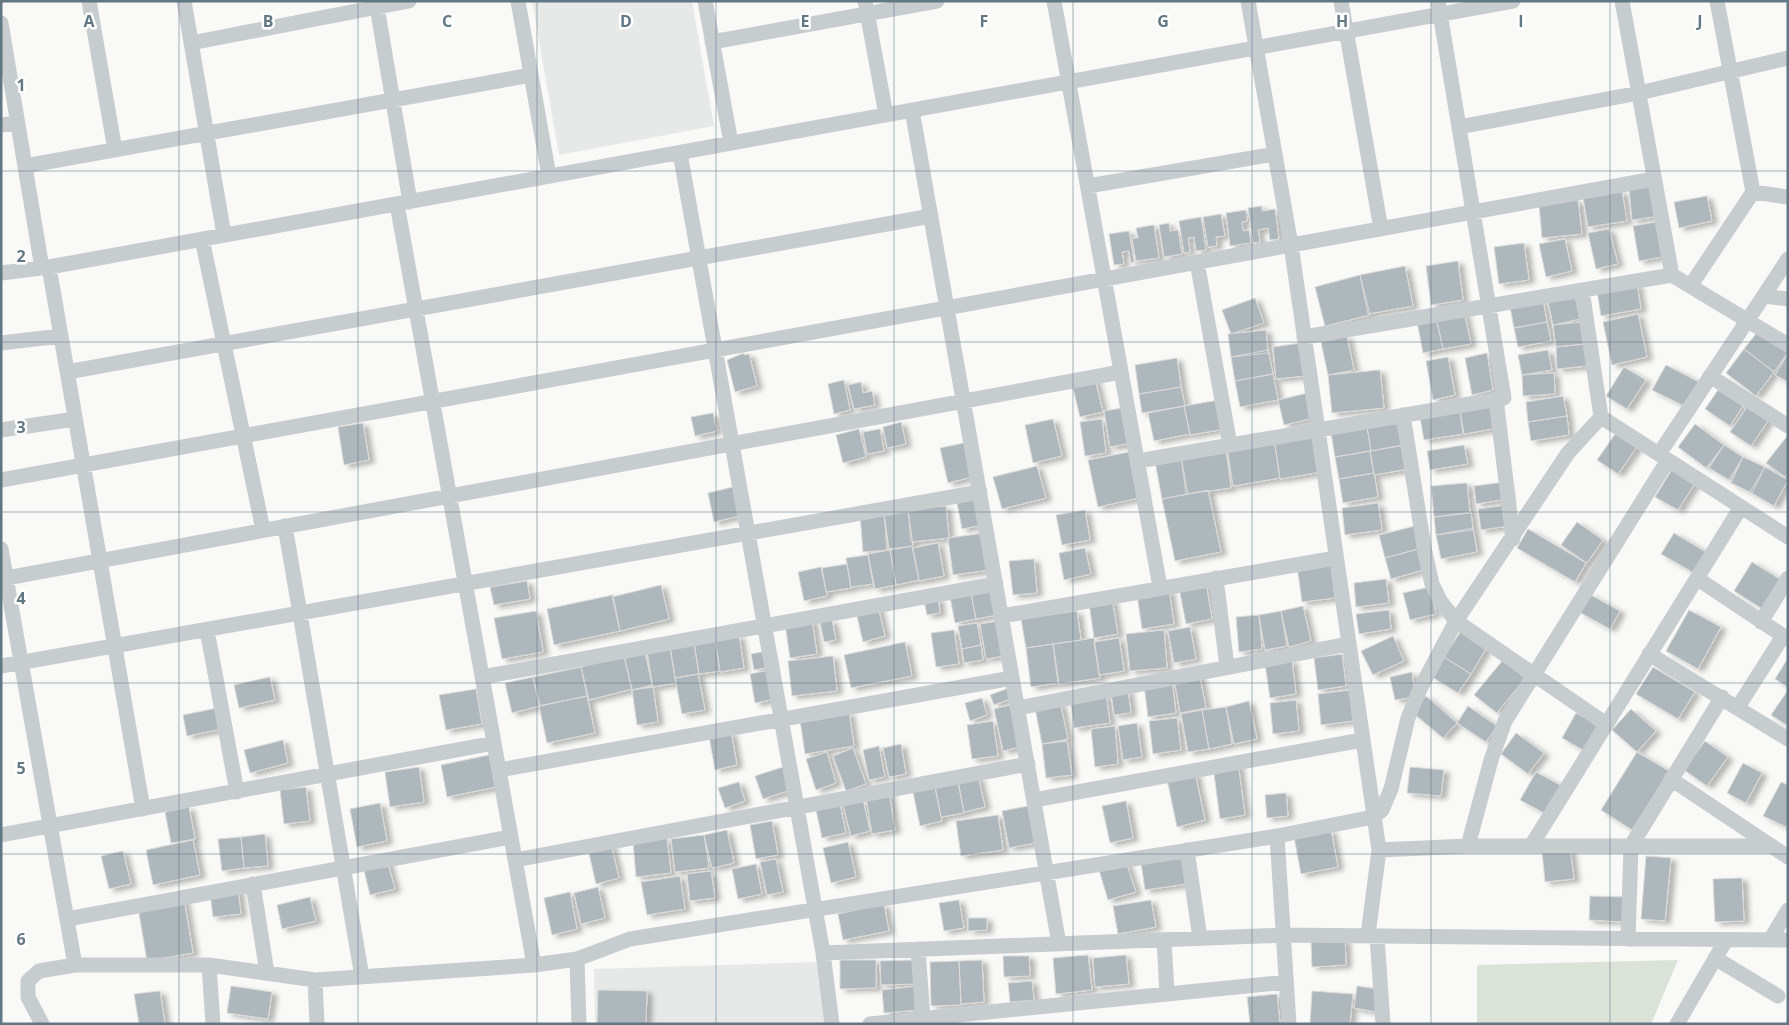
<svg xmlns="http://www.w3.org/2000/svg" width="1789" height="1025" font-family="'Open Sans',sans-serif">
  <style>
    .built { fill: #e7e9e8 }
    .green { fill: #dbe2d7 }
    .building { fill: #adb7bc; stroke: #dbdbd9; filter: url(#shadow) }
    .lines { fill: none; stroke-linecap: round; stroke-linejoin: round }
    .minor { stroke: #c7cccf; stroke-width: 15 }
    .grid { fill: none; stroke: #627784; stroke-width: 1; stroke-opacity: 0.55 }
    .grid-label { font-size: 16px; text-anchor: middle; font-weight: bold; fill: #627784; stroke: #fff; stroke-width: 5; stroke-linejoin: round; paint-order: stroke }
  </style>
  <defs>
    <filter id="shadow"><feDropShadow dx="5.5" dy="3" stdDeviation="2.5" flood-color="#0004"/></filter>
  </defs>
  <rect width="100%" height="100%" fill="#f9f9f7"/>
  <path class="built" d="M532,1H692L714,126L559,155Z
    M817,962L826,1024H595L594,969Z"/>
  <path class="green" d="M1678,960L1651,1024H1477V965Z"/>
  <path class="building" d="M1651,186L1654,217L1632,220L1629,188Z
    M1622,191L1627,221L1588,227L1583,197Z
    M1707,196L1712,221L1679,228L1674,202Z
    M1578,200L1582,234L1542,238L1539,204Z
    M1262,206V211L1275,209L1279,239L1270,240L1268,228L1258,230L1260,242L1253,243L1248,208Z
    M1246,210L1247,221L1242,222L1243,231L1249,230L1251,243L1230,246L1226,213Z
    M1221,214L1225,236L1216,237L1217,246L1208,247L1203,217Z
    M1201,217L1206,250L1196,251L1194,237L1188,238L1190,252L1184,253L1179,221Z
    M1656,222L1662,257L1639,261L1633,226Z
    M1169,223L1170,231L1178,230L1182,254L1164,257L1159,225Z
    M1154,225L1159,258L1136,261L1132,238H1138L1136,228Z
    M1609,229L1618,264L1596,269L1588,233Z
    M1129,231L1134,262L1131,263L1129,251L1122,252L1124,264L1114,265L1109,234Z
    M1565,239L1572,271L1546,277L1539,244Z
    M1524,243L1529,280L1499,284L1494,247Z
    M1458,261L1463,300L1431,305L1426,266Z
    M1405,266L1413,306L1368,314L1360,275Z
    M1360,275L1370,315L1325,326L1315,287Z
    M1637,284L1641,309L1601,316L1597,291Z
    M1575,296L1580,319L1553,325L1548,302Z
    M1255,298L1264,323L1231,334L1222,310Z
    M1543,300L1547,322L1514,328L1510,307Z
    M1464,312L1471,344L1443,349L1436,317Z
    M1638,314L1647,357L1612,365L1603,322Z
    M1436,317L1443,349L1423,353L1417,321Z
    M1547,322L1551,341L1518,347L1514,328Z
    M1582,322L1585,344L1556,347L1553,325Z
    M1266,330L1268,353L1231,357L1228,334Z
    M1759,330L1788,352L1774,372L1744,349Z
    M1347,336L1354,370L1328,375L1321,342Z
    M1301,343L1305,376L1276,379L1273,347Z
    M1585,344L1587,366L1557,369L1556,347Z
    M1744,349L1774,372L1756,396L1726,373Z
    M1268,350L1273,374L1235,381L1231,357Z
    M1548,350L1552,370L1522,375L1518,355Z
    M744,353V355L749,354L757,386L735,392L727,360Z
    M1487,353L1493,390L1472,395L1465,358Z
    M1788,354V382L1775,375Z
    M1448,357L1455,395L1433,400L1426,361Z
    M1177,358L1181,387L1139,394L1135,365Z
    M1666,365L1699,382L1686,407L1652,390Z
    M1624,367L1646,380L1627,409L1606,396Z
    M1380,370L1384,408L1332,413L1328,375Z
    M1554,373L1555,394L1523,396L1522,375Z
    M1273,374L1278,400L1240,407L1235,381Z
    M1095,379L1103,412L1080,417L1072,384Z
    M844,380L850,410L834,414L828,384Z
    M861,382L863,393L872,391L875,405L854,409L848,385Z
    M1181,387L1185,406L1142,413L1139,394Z
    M1718,390L1743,406L1730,426L1705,409Z
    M1308,393L1314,418L1284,425L1278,400Z
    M1563,396L1567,416L1528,422L1526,402Z
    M1219,400L1225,429L1190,435L1184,406Z
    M1749,404L1770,418L1751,446L1730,432Z
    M1494,405L1498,428L1464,434L1460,411Z
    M1184,406L1190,434L1154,441L1148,413Z
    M1123,408L1131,443L1110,447L1104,411Z
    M1460,411L1463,434L1424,440L1420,417Z
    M713,413L717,431L695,436L691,417Z
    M1567,416L1569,435L1531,441L1528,422Z
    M1053,419L1062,456L1033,463L1025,425Z
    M1102,419L1106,453L1085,456L1080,422Z
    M1399,421L1404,445L1371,451L1367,427Z
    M901,422L906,444L887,448L883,427Z
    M363,423L369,460L344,465L338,427Z
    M1695,424L1724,445L1706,468L1678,447Z
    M1367,427L1371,451L1335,457L1331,433Z
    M859,429L866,457L843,463L836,435Z
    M880,429L884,451L867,454L863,432Z
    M1618,430L1639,444L1618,474L1597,460Z
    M1315,432L1321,472L1280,479L1274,439Z
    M1788,435V473L1785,477L1766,463Z
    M1274,439L1280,478L1233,486L1227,447Z
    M964,443L972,477L948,483L940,448Z
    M1404,445L1408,469L1374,475L1370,451Z
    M1464,445L1468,464L1430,470L1427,451Z
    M1724,445L1743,457L1729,480L1709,468Z
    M1226,450L1231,488L1186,494L1181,457Z
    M1134,451L1143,497L1098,507L1088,460Z
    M1370,451L1374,473L1339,479L1335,457Z
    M1181,457L1188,494L1162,499L1155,462Z
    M1743,457L1765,467L1752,493L1731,483Z
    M1037,466L1046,498L1002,509L993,477Z
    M1674,466L1697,480L1678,510L1655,497Z
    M1765,467L1788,480L1774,506L1750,492Z
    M1374,473L1378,497L1343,503L1339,479Z
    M1505,482L1508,499L1476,504L1474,486Z
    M1467,483L1470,513L1434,517L1431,486Z
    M733,487L739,516L714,522L708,493Z
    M1208,490L1221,552L1175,561L1162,499Z
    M977,494L983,525L962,529L956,498Z
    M1378,503L1382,530L1345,535L1342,508Z
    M1506,505L1509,526L1481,530L1478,509Z
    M946,506L949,538L911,542L908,509Z
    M908,509L913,546L889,549L884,513Z
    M1085,510L1090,540L1062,545L1056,515Z
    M1471,512L1473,530L1436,535L1434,517Z
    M884,513L887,550L863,552L860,515Z
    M1577,522L1603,540L1587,563L1561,545Z
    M1415,526L1422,548L1385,558L1379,535Z
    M1473,528L1477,552L1441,559L1436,535Z
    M1528,529L1586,563L1575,582L1517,548Z
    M984,533L989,570L953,575L948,538Z
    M1674,533L1706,552L1694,573L1661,554Z
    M938,543L944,576L919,581L913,548Z
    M912,546L919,580L896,585L890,550Z
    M1085,548L1091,574L1064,580L1059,553Z
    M1422,548L1427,569L1391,579L1385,558Z
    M890,550L896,585L875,589L868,554Z
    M868,555L873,584L851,587L846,558Z
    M1034,559L1037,593L1013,595L1009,561Z
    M1331,562L1335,598L1302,602L1297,566Z
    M1752,562L1783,581L1764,610L1734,591Z
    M847,564L851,588L826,592L822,568Z
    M821,567L827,596L804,601L798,572Z
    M1386,579L1389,603L1356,607L1354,583Z
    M527,581L530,599L494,605L490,587Z
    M1206,583L1212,619L1186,624L1179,588Z
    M661,585L669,619L620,631L612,597Z
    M1430,587L1436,614L1410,620L1403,593Z
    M992,589L997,615L976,619L971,593Z
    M1169,590L1174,624L1142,629L1137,594Z
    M971,593L976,619L955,623L950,597Z
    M1589,594L1620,611L1610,629L1579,612Z
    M613,595L620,631L554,645L547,609Z
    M938,598L940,613L927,615L924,601Z
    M1112,599L1118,634L1094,638L1089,603Z
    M1303,606L1311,641L1289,647L1281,611Z
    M878,607L885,636L863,642L856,612Z
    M1389,610L1391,629L1359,634L1356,614Z
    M1689,610L1721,627L1698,669L1666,651Z
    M536,611L543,652L502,659L494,618Z
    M1077,611L1081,640L1026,648L1021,619Z
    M1281,611L1287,646L1265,650L1259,615Z
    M1259,615L1262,649L1239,652L1236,617Z
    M812,619L817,654L790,658L785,624Z
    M832,620L836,640L824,642L820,622Z
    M999,621L1004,656L986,659L980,624Z
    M977,623L981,645L962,649L958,626Z
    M1190,627L1196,659L1174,663L1168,631Z
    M954,630L959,664L936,667L931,633Z
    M1164,630L1167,668L1130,671L1126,634Z
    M1461,631L1487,647L1471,674L1444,657Z
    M739,635L744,668L720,672L715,639Z
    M1393,636L1404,661L1373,675L1361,651Z
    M1094,638L1100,678L1058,684L1053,644Z
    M1119,638L1124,671L1099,675L1094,642Z
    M715,639L720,671L699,674L694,643Z
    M905,642L912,676L851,688L844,655Z
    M694,643L699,674L675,678L670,647Z
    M1053,644L1059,683L1031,687L1026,648Z
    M981,645L983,660L964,663L962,649Z
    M670,647L676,683L653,687L647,651Z
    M768,651L771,667L754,670L751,654Z
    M645,652L652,685L632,690L624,656Z
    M1342,654L1346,686L1318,690L1314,658Z
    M624,656L632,689L589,700L581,667Z
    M833,656L837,691L792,696L788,661Z
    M1444,657L1471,674L1458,693L1432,677Z
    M1788,658V687L1775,679Z
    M1292,660L1296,694L1270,698L1265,664Z
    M1503,660L1525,678L1497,713L1474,695Z
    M581,667L587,696L539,706L533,677Z
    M1653,667L1695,692L1678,719L1636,694Z
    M770,670L776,699L755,703L750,674Z
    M1412,672L1415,697L1395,700L1390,677Z
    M1199,673L1206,708L1180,713L1174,678Z
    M698,674L705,710L682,714L675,678Z
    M270,677L275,700L239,708L234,685Z
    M533,677L540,706L512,713L505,683Z
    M1172,681L1176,713L1148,717L1144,685Z
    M653,687L658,722L637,725L632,690Z
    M1009,688L1013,698L994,705L990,695Z
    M476,689L482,724L446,730L439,695Z
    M1128,690L1131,713L1114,715L1111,692Z
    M1350,690L1353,721L1321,725L1318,694Z
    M1788,690V726L1771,715Z
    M1106,694L1110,723L1074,728L1070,699Z
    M587,696L595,733L547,743L539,706Z
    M1426,696L1457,723L1443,738L1412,712Z
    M982,698L987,715L970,721L965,703Z
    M1296,700L1299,731L1273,734L1270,703Z
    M1249,701L1257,739L1234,744L1226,707Z
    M1060,702L1068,739L1042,744L1035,708Z
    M1010,705L1020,747L1003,751L994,709Z
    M1468,706L1497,726L1486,742L1457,723Z
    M1226,707L1232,744L1209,749L1202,710Z
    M217,708L222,729L187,736L183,715Z
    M1631,709L1656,731L1637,752L1612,730Z
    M1202,710L1209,749L1188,752L1181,714Z
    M849,712L854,746L805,754L800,720Z
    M1576,713L1598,725L1583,750L1562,738Z
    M1177,718L1181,750L1153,754L1149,721Z
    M993,721L998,756L972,759L967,725Z
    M1137,723L1142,757L1123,760L1118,726Z
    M1115,726L1118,764L1095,767L1091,729Z
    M731,732L737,765L715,770L709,736Z
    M1516,733L1544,753L1528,774L1501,754Z
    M283,740L288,763L250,773L244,750Z
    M1067,741L1072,775L1046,778L1042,744Z
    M1705,741L1728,757L1707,786L1684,770Z
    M901,744L906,774L889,777L883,748Z
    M879,746L885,777L869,780L863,750Z
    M853,748L866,784L846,791L833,756Z
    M827,752L836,783L816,790L806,759Z
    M1637,752L1669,771L1632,830L1601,810Z
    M489,755L496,787L447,797L441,765Z
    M1238,763L1245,815L1220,819L1213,766Z
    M1743,763L1762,773L1746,803L1727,793Z
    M419,767L424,802L390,807L385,772Z
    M783,767L791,790L763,799L755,776Z
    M1410,767L1444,770L1441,796L1407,793Z
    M1536,772L1562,786L1546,814L1520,800Z
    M1195,773L1205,820L1177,827L1167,779Z
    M978,776L985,807L964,812L958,781Z
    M739,782L745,801L725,808L718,788Z
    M958,782L964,813L941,817L935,787Z
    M1781,782L1788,785V823L1786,827L1763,816Z
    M306,787L310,821L284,824L280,790Z
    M935,787L942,821L920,826L913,792Z
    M889,792L895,830L872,834L866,797Z
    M1286,793L1288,816L1267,818L1265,795Z
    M839,800L846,833L822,838L815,805Z
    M863,800L870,831L851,836L843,805Z
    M1126,801L1133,838L1110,843L1102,806Z
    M380,803L387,841L357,847L350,809Z
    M1028,806L1035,843L1009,848L1002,811Z
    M189,807L195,839L171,843L165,812Z
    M998,815L1003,850L961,856L956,821Z
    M772,821L778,855L756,859L750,825Z
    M727,830L734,863L712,868L704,835Z
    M1331,830L1338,867L1301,874L1294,837Z
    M265,834L268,866L244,868L241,837Z
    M704,835L709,868L675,872L671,839Z
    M241,837L244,868L222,871L218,839Z
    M667,838L671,873L636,877L633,841Z
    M193,840L200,875L153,885L146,850Z
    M848,842L856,877L831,883L823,848Z
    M611,844L619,878L596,884L588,849Z
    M1570,848L1574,879L1545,882L1542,851Z
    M123,851L131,884L109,889L101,856Z
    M1183,856L1187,884L1145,890L1141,862Z
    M1646,856L1671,858L1665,921L1641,919Z
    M776,859L783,892L767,895L760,862Z
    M387,860L395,889L370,895L363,866Z
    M1126,862L1136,892L1108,900L1099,870Z
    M756,864L762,894L738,899L732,869Z
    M711,871L715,898L690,901L687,874Z
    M680,876L685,909L647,915L641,882Z
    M1742,878L1744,921L1715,922L1713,879Z
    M598,887L605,918L581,924L574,893Z
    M238,889L241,914L213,917L210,893Z
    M570,892L577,929L552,935L544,898Z
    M1590,896L1624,897L1623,922L1589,920Z
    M310,897L316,921L282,929L277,905Z
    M184,899L193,953L147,961L138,907Z
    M959,900L964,928L944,931L939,903Z
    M1151,900L1156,927L1118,934L1113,906Z
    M884,904L889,931L843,940L838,914Z
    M968,918H987V930L968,931Z
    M1345,939L1346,965L1312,967L1311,941Z
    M1088,955L1092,990L1056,994L1053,958Z
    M1126,955L1129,984L1095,987L1093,958Z
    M1003,956H1029L1030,976L1004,977Z
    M840,960H876V988L840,989Z
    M913,960L914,984L881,985L880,961Z
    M982,960L984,1002L961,1004L959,961Z
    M959,961L961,1005L931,1006L930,962Z
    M1032,981L1034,1000L1010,1002L1008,983Z
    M231,986L272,992L268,1019L227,1013Z
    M917,986L919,1010L884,1013L882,990Z
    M1357,986L1378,989L1376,1012L1354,1008Z
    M598,990L647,991L646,1024H597Z
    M160,991L165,1024H139L134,994Z
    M1312,991L1353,994L1350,1024H1310Z
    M1277,994L1280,1024H1250L1247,997Z"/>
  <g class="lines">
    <path class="minor" d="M89,1L115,150
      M184,1L224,235
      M376,1L410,202
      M518,1L549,176
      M705,1L731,143
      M865,1L886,115
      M1054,1L1160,587
      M1248,1L1291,245L1379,850L1368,935
      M1341,1L1381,229
      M1622,1L1672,275
      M1,23L42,268
      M712,42L937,1
      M191,43L409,1
      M912,110L1059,944
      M1,125L18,123
      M1459,127L1639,93L1788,58
      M680,153L823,953L832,1024
      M25,166L531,75
      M1088,186L1275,154
      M1753,192L1788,197
      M397,204L534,965
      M202,239L263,530
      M1197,262L1230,445
      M49,267L143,809
      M1,273L49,267L1513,1
      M1691,285L1753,192L1717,1
      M1582,290L1601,417L1788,537
      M1764,296L1788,299
      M1304,337L1672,275L1788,345
      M1,343L61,336
      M67,372L931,216
      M1710,376L1788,426
      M1496,399L1513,539
      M1403,415L1425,553L1432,584L1441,602L1456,621L1606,724
      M1,430L75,419
      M1659,454L1788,259
      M1138,461L1504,398L1438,1
      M1,480L1654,179
      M285,526L362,977
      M1,549L75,965
      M1216,578L1227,667
      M1,579L1121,372
      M1698,579L1788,639
      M1002,616L1336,558
      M1761,622L1788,578
      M207,630L237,792
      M1649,654L1788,739
      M1,666L980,492
      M482,677L996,584
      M1738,707L1783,636
      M1018,708L1348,644
      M499,770L1012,678
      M1671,779L1788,857
      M1034,800L1362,740
      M1,835L494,743
      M1277,836L1289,1024
      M1468,846L1491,760L1505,721L1668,460
      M1531,846L1741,507
      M1187,850L1200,938
      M1379,850L1468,846H1772
      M515,860L1028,764
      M253,884L267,973
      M67,919L511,837
      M1377,936L1383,1024
      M1628,939L1631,846L1722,697
      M1164,940L1167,994
      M1770,940L1788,910
      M918,949L923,1019
      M823,953L1283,935L1788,940
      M1715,958L1778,996
      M577,959L579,1024
      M209,965L213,1024
      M315,980L317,1024
      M42,1024L28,997V981L39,971L75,965H209L315,980L534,965L577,959L630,939L1277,836L1373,817L1382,810L1391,789L1408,718L1420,689L1456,621L1568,453L1601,417
      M870,1024L1286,982
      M1677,1024L1726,940"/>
  </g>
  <path class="grid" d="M179,1V1024M358,1V1024M537,1V1024M716,1V1024M894,1V1024M1073,1V1024M1252,1V1024M1431,1V1024M1610,1V1024M1,171H1788M1,342H1788M1,512H1788M1,683H1788M1,854H1788"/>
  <g class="grid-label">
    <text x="89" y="27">A</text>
    <text x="268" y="27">B</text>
    <text x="447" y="27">C</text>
    <text x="626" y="27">D</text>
    <text x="805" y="27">E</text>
    <text x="984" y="27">F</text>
    <text x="1163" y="27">G</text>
    <text x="1342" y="27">H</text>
    <text x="1521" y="27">I</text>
    <text x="1700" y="27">J</text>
    <text x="21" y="91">1</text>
    <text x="21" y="262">2</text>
    <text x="21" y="433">3</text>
    <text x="21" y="604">4</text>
    <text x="21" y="774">5</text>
    <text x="21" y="945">6</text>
  </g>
  <rect width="1789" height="1025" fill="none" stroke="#627784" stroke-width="5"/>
</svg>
